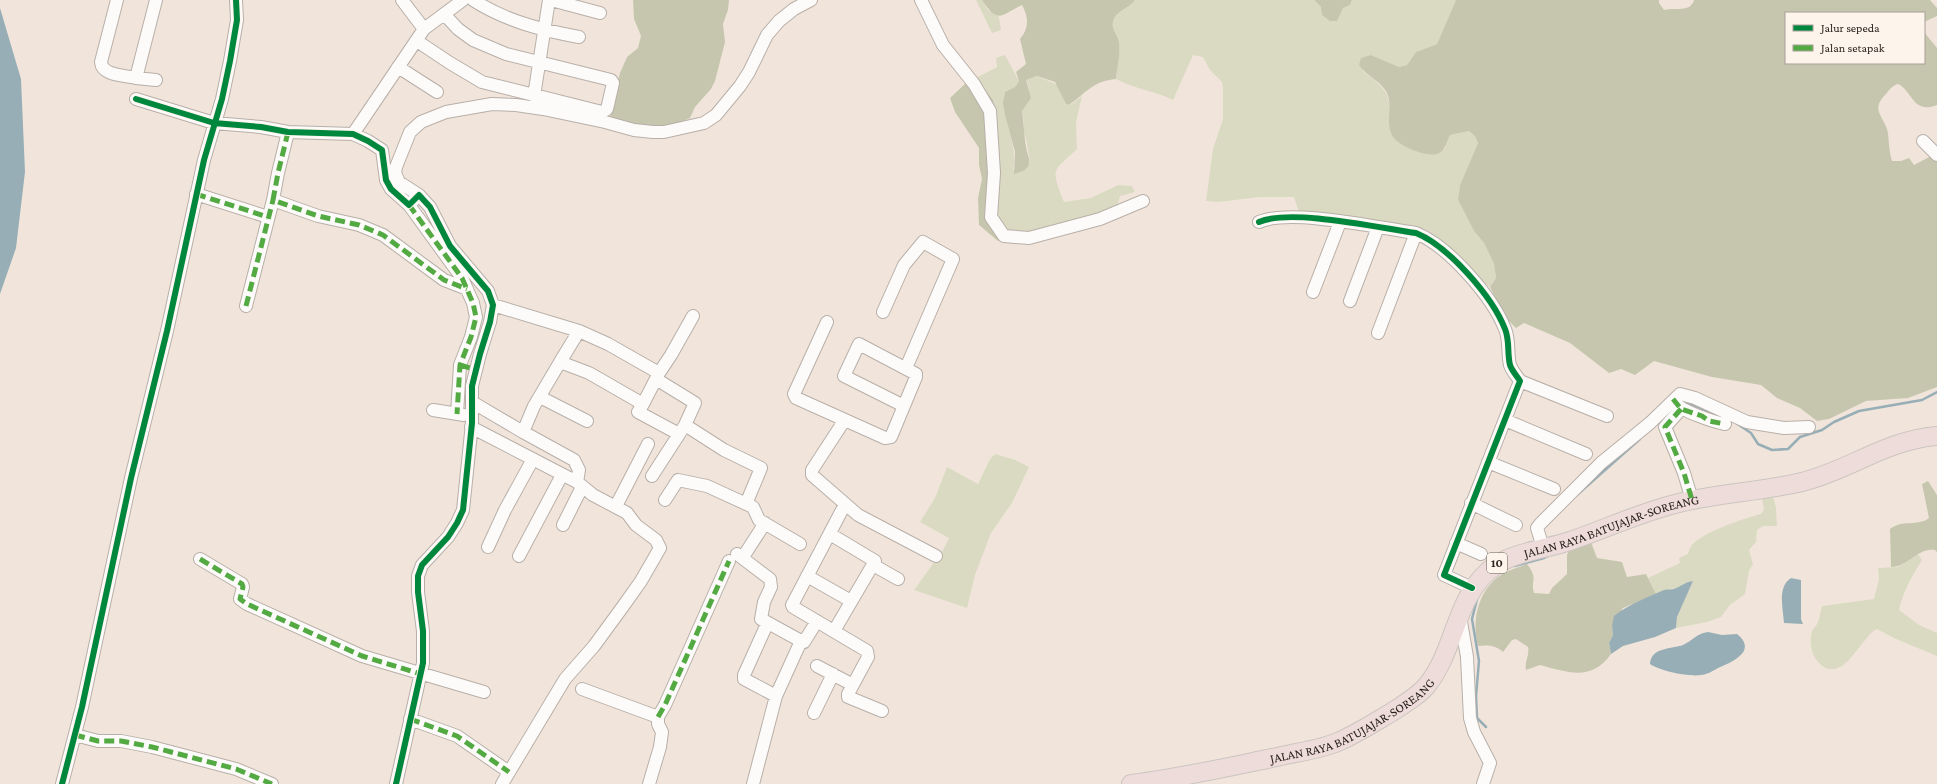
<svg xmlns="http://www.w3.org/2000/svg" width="1937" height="784" font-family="'Crimson Pro',serif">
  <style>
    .green { fill: #dadac2 }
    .forest { fill: #c6c6ae }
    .water { fill: #97aeb7 }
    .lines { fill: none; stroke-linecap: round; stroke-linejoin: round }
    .stream { stroke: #97aeb7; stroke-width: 2.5 }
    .minor-casing { stroke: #b8afa8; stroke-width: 14 }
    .highway-casing { stroke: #cbc5c0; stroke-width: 20 }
    .minor { stroke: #fdfbfa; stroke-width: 12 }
    .highway { stroke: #eedcdb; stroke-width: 18 }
    .quiet { stroke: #53aa42; stroke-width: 5; stroke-dasharray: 10 5; stroke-linecap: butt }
    .cycleway-casing { stroke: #fdf4ec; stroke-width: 8 }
    .cycleway { stroke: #00873e; stroke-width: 6 }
    .labels { text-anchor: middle; stroke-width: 3.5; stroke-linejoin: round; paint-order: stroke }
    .shield { fill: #fdf4ec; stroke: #686059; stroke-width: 1 }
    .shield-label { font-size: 12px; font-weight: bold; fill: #28201a }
    .street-label { font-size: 13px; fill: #28201a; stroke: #fdf4ec }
  </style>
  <rect width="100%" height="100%" fill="#f1e5db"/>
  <path class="green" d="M976,0H982L988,10L999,17L1001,30L992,33Z
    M1135,0H1314L1321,7L1343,8L1350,5L1352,0H1456L1437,44L1416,52L1407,65L1399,67L1371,55L1363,71C1380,85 1392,91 1389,115L1444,150L1450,135L1469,131L1475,135L1478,143L1460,185L1458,200L1474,231L1484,243L1494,264L1496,278L1490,287L1478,280L1429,231L1412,225H1379L1299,212L1294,197H1260L1218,202L1206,201L1213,149L1223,119V88L1222,82L1210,70L1203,57L1193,55L1173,100C1155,91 1135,89 1116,79C1117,68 1121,53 1119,42C1118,35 1111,29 1113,22C1116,10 1129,9 1135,0Z
    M1005,55L1019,81L1015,87L1005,92C1000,120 1019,143 1013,170L1030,163L1026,138L1023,131L1024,123L1022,111C1029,99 1032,94 1026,80L1037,76L1058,85L1066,104L1070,105L1082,96L1076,122L1077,149C1053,172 1050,167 1064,202L1091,198L1118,185L1132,186L1135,192L1120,196L1117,207C1087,221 1052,234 1018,232C1012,231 1006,228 1000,226L994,212L976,78L997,67L996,58Z
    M995,454L1015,460L1029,467L1012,503L991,533L975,575L967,608L914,590L943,550L949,538L920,522L935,498L947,467L978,484L990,459Z
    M1773,497L1776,507L1777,526H1763L1757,530L1756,542L1749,550L1753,564L1749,571L1745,594L1730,605L1721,617L1707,622L1676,628L1677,617L1693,581C1686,582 1682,587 1675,588C1668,590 1662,591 1656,594L1648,578L1680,563L1679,558L1688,554C1689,551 1690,547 1692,545C1703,532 1745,518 1761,514L1764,510L1762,499Z
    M1918,554L1922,560C1912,576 1903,592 1899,610L1919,625L1937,633V656L1896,639L1877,629C1861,636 1843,687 1819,663C1811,655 1809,642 1812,631C1813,628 1816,627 1817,624C1820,619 1820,612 1822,606L1874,599L1879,579L1878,568L1898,567Z"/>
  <path class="forest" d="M633,0H729L728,10L723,24L725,42L715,81L711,89L695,107L690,118C674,126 653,129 635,126C627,125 619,121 611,118L610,111L620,73L627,57L638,48L641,36L634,19Z
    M982,0H1135C1129,9 1116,10 1113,22C1111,29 1118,35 1119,42C1121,53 1117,68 1116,79C1093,81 1087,92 1069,105L1066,104L1055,82L1037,76L1026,80L1031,98L1022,111C1024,125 1024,138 1027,152C1028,155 1030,160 1029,164C1027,171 1020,172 1014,174L1015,152L1005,115L1003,103L1005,92L1015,87L1019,81L1016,72L1026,64L1020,39C1029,28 1029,18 1022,5C1001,15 998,25 982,0Z
    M1314,0H1352L1350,5L1343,8L1337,21H1330L1322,15L1321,7Z
    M1456,0H1659V3L1664,10C1676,7 1690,13 1694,0H1930L1937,8V16L1924,22V13H1786V63H1924V32L1937,48V105C1913,115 1912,90 1898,84C1892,86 1889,90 1886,94C1869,111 1885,116 1888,133C1889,142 1889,151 1892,161H1901L1909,158L1914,165L1933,155L1937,160V387L1908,398L1866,401L1829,419L1817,421L1800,408L1777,398L1761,385L1712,377L1654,361L1635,375L1621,369L1609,373L1570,343L1524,323L1516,328L1505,317L1490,287L1496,278L1494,264L1484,243L1474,231L1458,200L1460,185L1478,143L1475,136L1469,131L1450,135C1447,141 1445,152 1437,154C1425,157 1396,145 1392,135C1385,121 1393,106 1387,93C1381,81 1366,76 1359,65L1361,58L1371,55L1399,67L1407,65L1416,52L1437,44Z
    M976,78L993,100L997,123V165L994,212L1000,226L1010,230L998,241L979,225L978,198L982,179L979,165V148L955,112L950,98L966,83Z
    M1928,481L1937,495V552L1935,550C1918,547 1908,567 1891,567L1890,529C1903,519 1917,527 1929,518L1922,484Z
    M1591,542L1597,558L1622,562L1627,577L1646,574L1656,594L1623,608L1612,626L1613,635L1609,643L1611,654C1591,682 1567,672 1540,665L1526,670C1524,662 1530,655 1528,647L1516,639L1512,640L1503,652C1495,645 1488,645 1478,646C1471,619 1479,587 1504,573C1511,569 1520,567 1527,564C1539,580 1530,579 1534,593L1549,594L1552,588L1567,574V555L1570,548Z"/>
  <path class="water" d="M0,8L21,79L25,172L16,248L0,294Z
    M1791,578L1801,580V619L1803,624L1784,623C1783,608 1777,587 1791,578Z
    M1693,581L1677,617L1676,628L1655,637L1623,646L1611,654L1609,643L1613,635L1612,626L1614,616C1628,605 1647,597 1664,590C1668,589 1673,590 1676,588C1683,585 1686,582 1693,581Z
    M1708,632L1722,635L1737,634C1758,651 1732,662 1718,668C1713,671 1706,675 1701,675C1689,677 1660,671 1650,664C1651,647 1672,649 1683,645C1692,641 1697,633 1708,632Z"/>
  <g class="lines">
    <path class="stream" d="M1684,401L1724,418
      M1736,423L1751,433L1758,444L1772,450L1788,449L1800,437L1822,430L1834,422L1859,411L1922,400L1937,392
      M1578,494L1640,439
      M1515,566L1544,558L1548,556
      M1477,599L1472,619L1479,661L1476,696L1477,718L1486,727"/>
    <defs>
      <path id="minor" d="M117,0L101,62C102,76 124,75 136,78L156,0
        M402,0L424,29
        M473,0C506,21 541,30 579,37
        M551,0L600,13
        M921,0L943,45L974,84L990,111L994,173L991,217L1004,236L1029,238L1100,219L1143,201
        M417,41L450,63L482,82L602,112L607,109L613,83L611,80L506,54L473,40L458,29L444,14
        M398,67L437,92
        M136,78L156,80
        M534,96L549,0
        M136,99L214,123L261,127L288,132L353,134L368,141L382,150L386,180L391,189L409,205L419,195L430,207L450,246L488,291L493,305L490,322L480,354L472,386V423L463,510L457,523L448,537L422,565L418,576V592L423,631V663L396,784
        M288,132L278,173L273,200L318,216L359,225L383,235L444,280L467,289
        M353,134L424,29L463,0
        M1923,141L1937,155
        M196,194L268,217
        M419,195L399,182L395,173L396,167L410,132L421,122L446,112L492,104L516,105L543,109L605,122L634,130L653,132H664L704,123L716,115L740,86L749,72L767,35L779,21L794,9L811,0
        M409,205L462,278L473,303L476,317L471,337L460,365L457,414
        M1259,222C1290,208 1380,228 1416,233C1448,246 1492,296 1505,329C1510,341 1507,353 1510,365C1512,371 1517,376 1520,381L1444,575L1472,588
        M1313,292L1340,222
        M1350,301L1378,227
        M493,305L579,331L608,344L659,373L671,355L693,316
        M246,306L273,200
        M883,312L904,265L923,242L953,259L906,368
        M827,322L794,394L796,398L885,438L891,437L916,377V374L859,344L844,376L904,406
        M1378,333L1416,233
        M560,362L579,331
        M1520,381L1607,416
        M540,397L587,421
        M472,402L523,432
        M1676,403C1681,411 1714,422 1725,424
        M643,404L659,373
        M1681,409L1665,427L1684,473L1692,500
        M433,410L464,415
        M1505,420L1586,454
        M844,421L812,470V475L858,515L936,556
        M685,425L724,450L761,468L746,504
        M471,427L577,482
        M1488,462L1554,489
        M652,476L685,425L695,403L656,379
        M665,500L678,480L707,486L753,507L759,520L800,544
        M1471,503L1516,525
        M846,505L842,510L792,605L793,607L867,651L868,657L848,694V697L882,711
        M616,506L648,444
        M563,525L582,487
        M830,534L875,561L834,631
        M1456,543L1481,554
        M488,547L505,510L533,459
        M1541,549V541L1537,528L1540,524L1601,463L1650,423L1680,394L1695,398L1747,422L1784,428L1809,427
        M737,554L770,579L771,587L764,602L761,619L801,641L776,696L753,784
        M519,556L562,475
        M743,557L765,523
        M200,559L242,584L243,587L240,599L247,604L362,656L484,692
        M873,565L898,579
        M807,576L851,601
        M1460,616L1467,657L1470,718L1474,732L1490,763L1483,784
        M767,624L744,675V679L776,696
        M801,641L804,642L817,621
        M817,666L853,685
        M582,689L658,717
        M814,713L833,674
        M410,719L457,736L509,772
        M75,735L98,741H121L152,747L236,769L272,784
        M62,784L82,707L131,478L167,331L204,160L222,99L230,61L237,20L236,0
        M502,784L565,679L594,646L624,605L641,581L660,548L656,540L636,525L627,513L593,495L577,482L579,470L574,460L523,432L534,406L560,362L589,373L643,404L638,412L679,434
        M649,784L660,747L662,732L658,724V717L665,705L729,561"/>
      <g id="highway">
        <path id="s1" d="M1131,784C1180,778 1228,767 1277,757C1297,752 1320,750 1340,741C1358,733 1375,722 1392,712C1404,704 1420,695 1428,684C1457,647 1455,593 1496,565C1513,553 1549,548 1570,541C1605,529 1639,513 1675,504C1717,493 1760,492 1802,482C1850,470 1886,440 1937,436"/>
      </g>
    </defs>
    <use href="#minor" class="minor-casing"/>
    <use href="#highway" class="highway-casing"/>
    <use href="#minor" class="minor"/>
    <use href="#highway" class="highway"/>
    <path class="quiet" d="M288,132L278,173L273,200L318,216L359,225L383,235L444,280L467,289
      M196,194L268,217
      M409,205L462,278L473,303L476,317L471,337L460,365L457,414
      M246,306L273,200
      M460,365L477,370
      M1673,399L1681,409L1702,416L1709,421L1725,424
      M1681,409L1665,427L1684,473L1692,500
      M200,559L242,584L243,587L240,599L247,604L362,656L421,674
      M658,717L665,705L729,561
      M410,719L457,736L509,772
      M75,735L98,741H121L152,747L236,769L272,784"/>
    <defs>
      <path id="cycleway" d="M136,99L214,123L261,127L288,132L353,134L368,141L382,150L386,180L391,189L409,205L419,195L430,207L450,246L488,291L493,305L490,322L480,354L472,386V423L463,510L457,523L448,537L422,565L418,576V592L423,631V663L396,784
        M1259,222C1290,208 1380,228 1416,233C1448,246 1492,296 1505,329C1510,341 1507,353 1510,365C1512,371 1517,376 1520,381L1444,575L1472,588
        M62,784L82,707L131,478L167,331L204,160L222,99L230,61L237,20L236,0"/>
    </defs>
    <use href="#cycleway" class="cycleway-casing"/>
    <use href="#cycleway" class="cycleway"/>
  </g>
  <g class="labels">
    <rect class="shield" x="1487" y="553" width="20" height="20" rx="3"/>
    <g class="shield-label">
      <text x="1497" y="567">10</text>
    </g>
    <g class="street-label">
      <text dy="5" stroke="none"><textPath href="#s1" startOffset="580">JALAN RAYA BATUJAJAR-SOREANG</textPath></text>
      <text dy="5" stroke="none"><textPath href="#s1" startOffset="233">JALAN RAYA BATUJAJAR-SOREANG</textPath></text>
    </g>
  </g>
  <rect x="1785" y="12" width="140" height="52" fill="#fdf4ec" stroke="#a89f98"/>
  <rect x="1793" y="25" width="20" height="6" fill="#00873e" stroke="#a89f98"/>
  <text x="1821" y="32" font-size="12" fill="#28201a">Jalur sepeda</text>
  <rect x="1793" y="45" width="20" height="6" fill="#53aa42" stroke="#a89f98"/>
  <text x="1821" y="52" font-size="12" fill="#28201a">Jalan setapak</text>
</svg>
